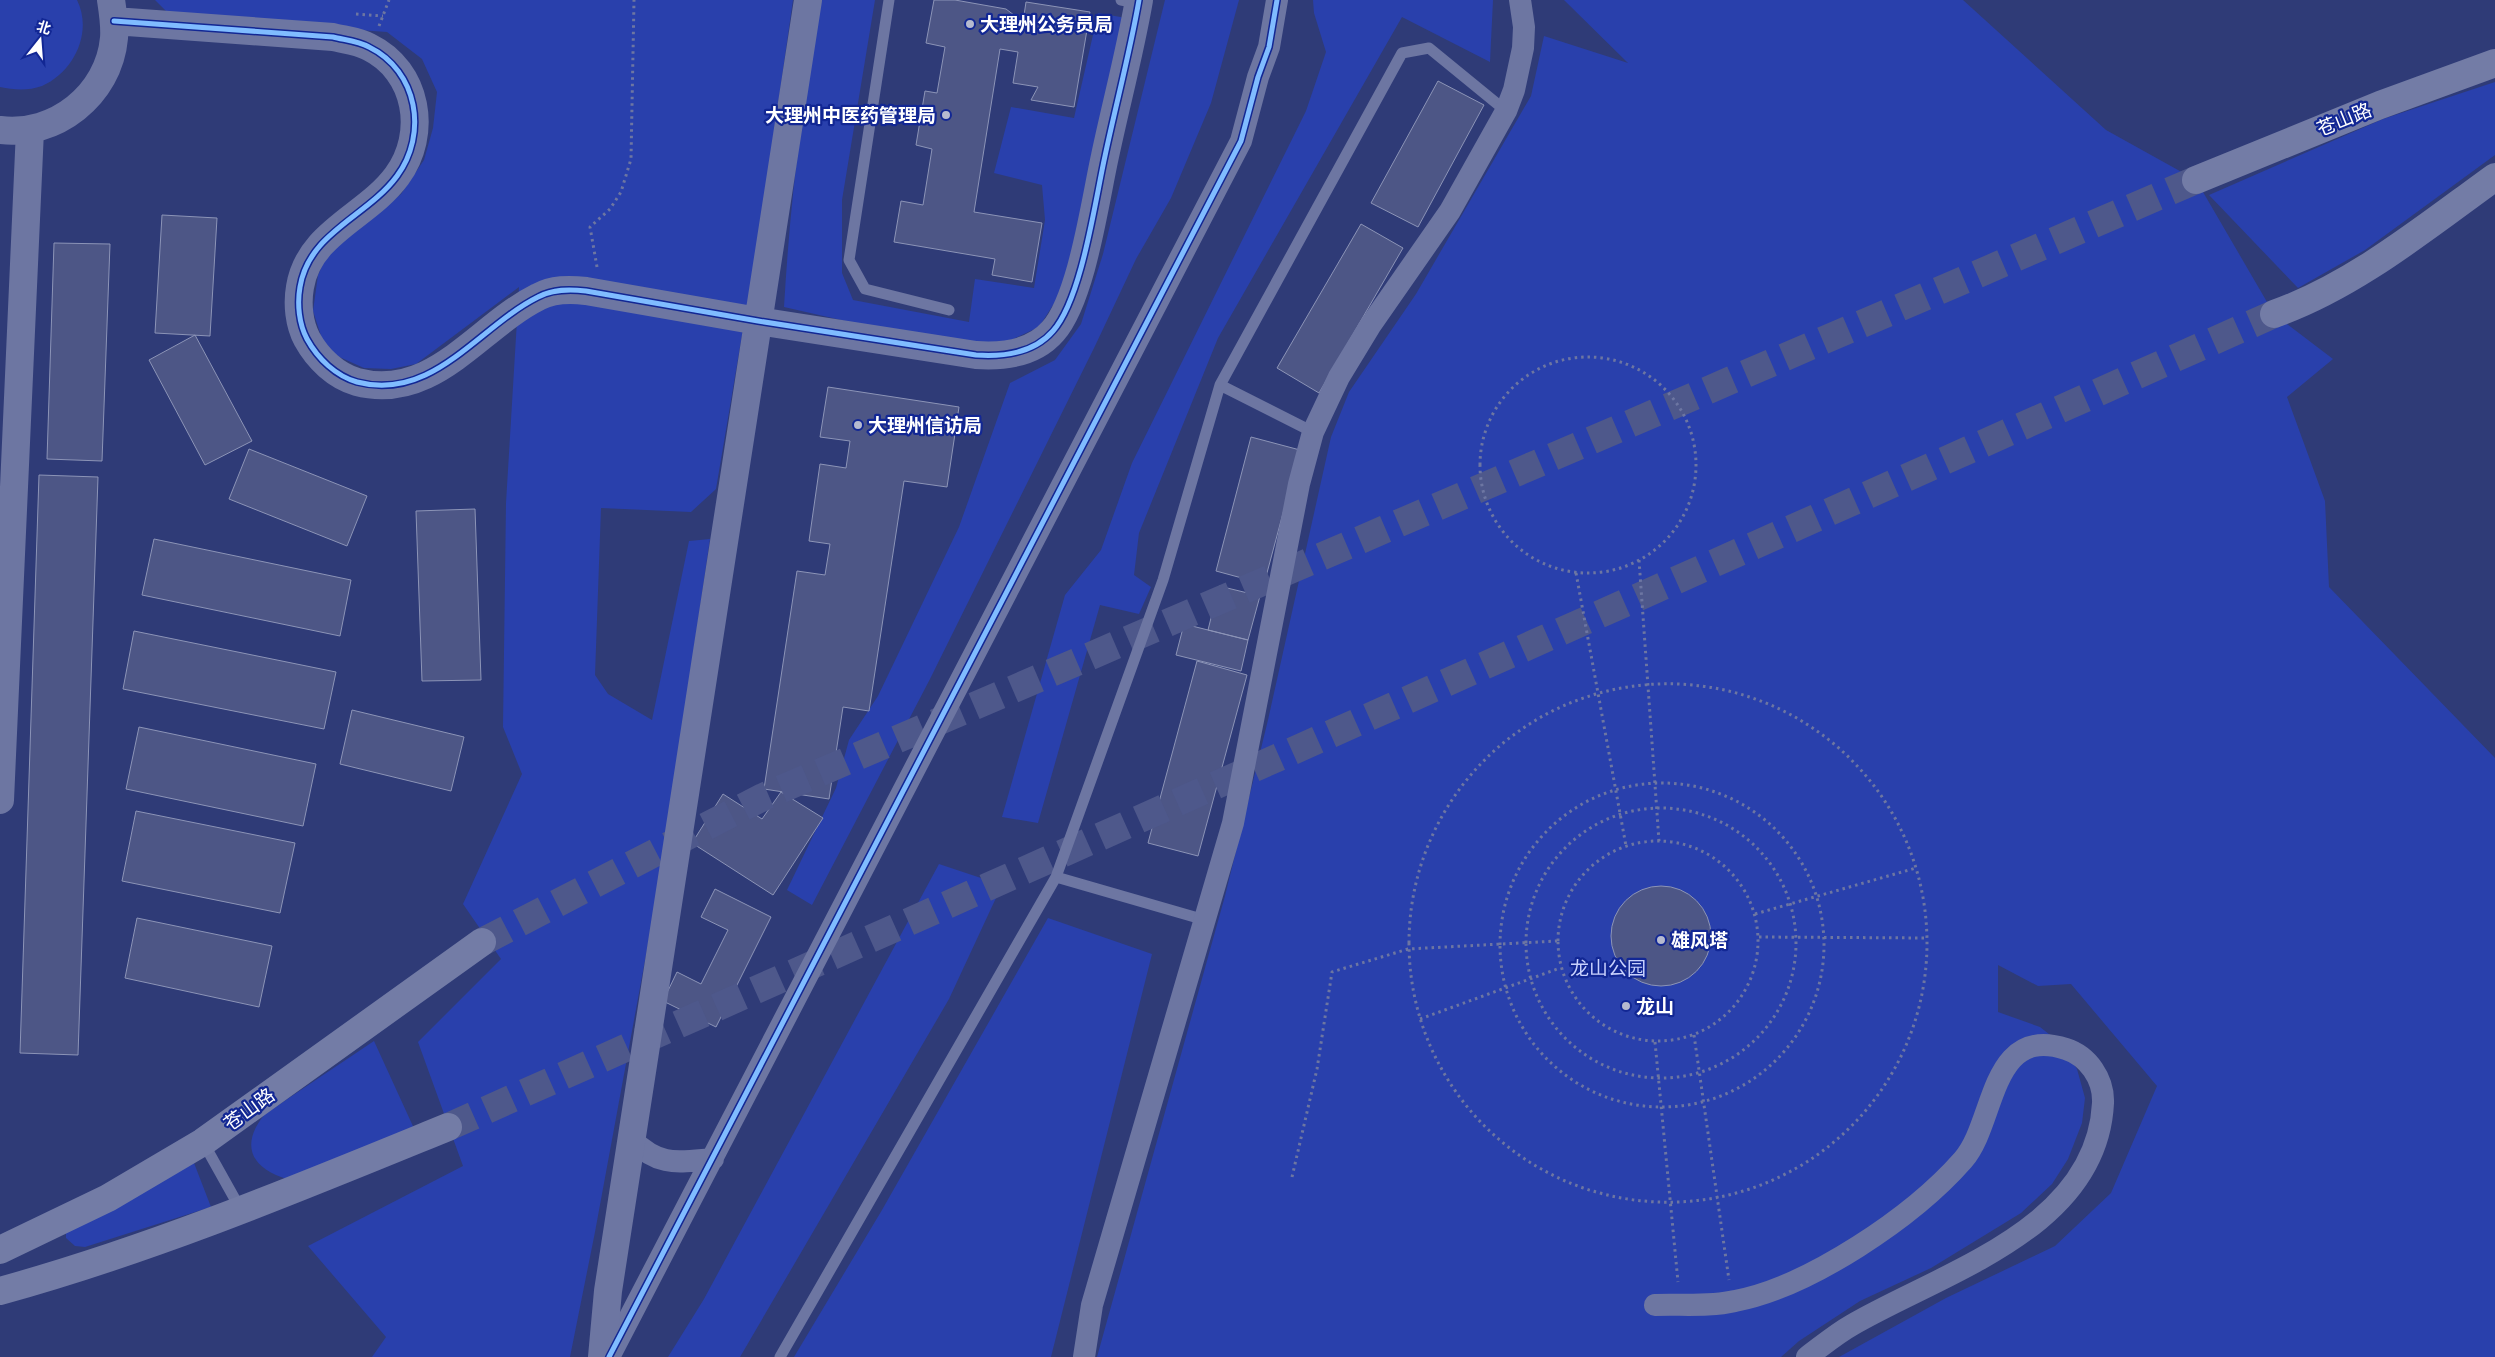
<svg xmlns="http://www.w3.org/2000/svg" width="2495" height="1357" font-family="Karla,'Noto Sans SC',sans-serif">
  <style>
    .green { fill: #2940ac }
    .building { fill: #4d5686; stroke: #8c94b7 }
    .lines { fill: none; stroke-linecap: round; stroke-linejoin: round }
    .secondary-tunnel { stroke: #4e588b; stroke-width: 28; stroke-dasharray: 28 14; stroke-linecap: butt }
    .path { stroke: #6d76a2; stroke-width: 3; stroke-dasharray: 2.5 4; stroke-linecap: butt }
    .service { stroke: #6d76a2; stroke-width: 11 }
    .minor { stroke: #6d76a2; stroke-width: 22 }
    .tertiary { stroke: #6d76a2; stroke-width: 28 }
    .secondary { stroke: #737ca6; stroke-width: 28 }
    .cycleway-casing { stroke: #122794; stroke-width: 8 }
    .cycleway { stroke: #80bcff; stroke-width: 5 }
    .poi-dot { fill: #b6bacf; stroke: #122794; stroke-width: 2 }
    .labels { text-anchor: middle; stroke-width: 4.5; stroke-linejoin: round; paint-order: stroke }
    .poi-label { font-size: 19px; font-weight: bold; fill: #fff; stroke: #122794; text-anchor: start }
    .street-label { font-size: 19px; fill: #fff; stroke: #122794 }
    .park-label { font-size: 19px; fill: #c8d1fd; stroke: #122794 }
  </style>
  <rect width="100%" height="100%" fill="#2f3b77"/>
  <path class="green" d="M0,0H77C93,32 74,72 42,86C28,91 14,90 0,87Z
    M155,0H793L762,217L716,489L691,512L601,508L595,675L608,694L652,720L689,541L710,539L662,868L595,1232L570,1357H372L386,1337L308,1246L463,1166L418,1042L501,959L463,904L522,774L503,727L506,503L519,287L416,364L391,369L364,368L335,355L322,339L313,311L318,275L328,253L401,194L424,160L433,128L437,92L422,59L387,32L172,17Z
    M821,0H875L842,200V273L853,300L969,322L975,279L1034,288L1045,220L1042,185L994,173L1011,107L1074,118L1098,13L1126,18L1086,199L1060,294L1039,327L994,348L863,325L784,307C790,204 802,101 821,0Z
    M1165,0H1239L1211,103L1171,198L1136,259L1095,346L930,679L812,905L787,890L836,788L849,740L878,696L959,527L1010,383L1055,360L1081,324L1103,254Z
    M1313,0H1493L1490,62L1402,17L1218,338L1139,533L1134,575L1151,587L1139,614L1100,605L1038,823L1002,817L1065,595L1101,550L1132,463L1306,111L1326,52L1314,13Z
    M1564,0H1963L2106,130L2196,180L2274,314L2333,359L2287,397L2325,501L2329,587L2495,758V1357H1839L1946,1298L2055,1246L2111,1193L2157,1086L2071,984L2038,986L1998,965V1012L2040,1027L2059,1042L2077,1069L2085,1098L2082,1123L2068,1159L2052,1184L2021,1213L1931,1268L1860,1301L1799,1341L1781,1357H1097L1225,896L1268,720L1331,437L1349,392L1416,294L1531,96L1544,36L1628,63Z
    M2495,82V155L2365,250L2298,288L2209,195L2383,119Z
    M939,864L1002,885L949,999L740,1357H668L704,1299Z
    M1048,918L1152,954L1051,1357H794L882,1210Z
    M374,1041L417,1135L287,1179C250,1168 240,1144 265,1114Z
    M194,1163L211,1207L85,1247L75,1246L66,1238V1232Z"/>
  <path class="building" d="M934,0H955L1006,9L1023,22L1026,2L1090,12L1074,107L1031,100L1038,87L1013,83L1018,52L1000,49L974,212L1042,223L1032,282L992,275L995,259L894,242L901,201L923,205L932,149L916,145L925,91L937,93L945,47L926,43Z
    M1438,81L1484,105L1418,227L1371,203Z
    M162,215L217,218L210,336L155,333Z
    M1361,224L1403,248L1319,393L1277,368Z
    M54,243L110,244L102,461L47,459Z
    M195,335L252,441L205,465L149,360Z
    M828,387L959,407L947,487L904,481L869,711L843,707L829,799L764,789L797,571L825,575L830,544L809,541L820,464L846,468L850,441L820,437Z
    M1251,437L1300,450L1264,584L1216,571Z
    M249,449L367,496L347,546L229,499Z
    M39,475L98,477L78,1055L20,1053Z
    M475,509L481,680L422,681L416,511Z
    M154,539L351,580L340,636L142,595Z
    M1219,586L1260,596L1248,640L1208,630Z
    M1184,624L1248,640L1241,671L1176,655Z
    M134,631L336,672L324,729L123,689Z
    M1197,661L1247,675L1198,856L1148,843Z
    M352,710L464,737L451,791L340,764Z
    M139,727L316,764L303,826L126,789Z
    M781,792L823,818L773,895L692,843L723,794L762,819Z
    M136,811L295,843L280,913L122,881Z
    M1611 936a50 50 0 1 1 100 0a50 50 0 1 1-100 0Z
    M715,889L771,917L716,1027L663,1001L677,972L701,984L728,930L701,917Z
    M137,918L272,946L259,1007L125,978Z"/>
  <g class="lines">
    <path class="secondary-tunnel" d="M482,942L763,797L2196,180
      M448,1127L2274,314"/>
    <path class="path" d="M356,14L383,16
      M379,26L389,0
      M597,267L590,227L610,209L621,192L631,159L634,0
      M1480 465a108 108 0 1 1 216 0a108 108 0 1 1-216 0Z
      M1639,560L1659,841
      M1576,573L1626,846
      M1409 943a259 259 0 1 1 518 0a259 259 0 1 1-518 0Z
      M1500 945a162 162 0 1 1 324 0a162 162 0 1 1-324 0Z
      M1526 943a135 135 0 1 1 270 0a135 135 0 1 1-270 0Z
      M1558 941a100 100 0 1 1 200 0a100 100 0 1 1-200 0Z
      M1755,914L1916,868
      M1759,937L1927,938
      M1420,1019L1560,968
      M1694,1035L1729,1280
      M1655,1042L1678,1282
      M1292,1177L1317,1069L1332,972L1408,949L1557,941"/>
    <path class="service" d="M889,0L849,260L865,289L949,310
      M1121,0L1138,3
      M1220,385L1313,432
      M1056,877L1205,920
      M203,1142L241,1210
      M780,1357L1056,877L1163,580L1220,385L1402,53L1429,48L1506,111"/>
    <path class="minor" d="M632,1140C660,1167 677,1162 713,1159
      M1655,1305C1681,1304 1710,1307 1735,1301C1809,1287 1913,1217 1963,1160C1996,1123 1989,1024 2066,1049C2088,1056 2104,1079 2103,1103C2097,1229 1943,1272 1852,1325C1836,1334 1822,1346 1807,1357
      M609,1357L1241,141L1258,77L1269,47L1277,0
      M1084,1357L1092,1305L1233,823L1299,484L1313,432L1339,377L1370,326L1450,211L1506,111L1514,90L1523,48L1524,27L1520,0"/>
    <path class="tertiary" d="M114,21L333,37C345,40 358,41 369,47C418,71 428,134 397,176C367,217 309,232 300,287C297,304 299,324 307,339C318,359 336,376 357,382C433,402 478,327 538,297C553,289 569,289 586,291L758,321L976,355C1004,357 1034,353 1053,331C1082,298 1095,201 1105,156C1116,104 1130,52 1139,0
      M0,130C55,137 109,95 114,38C115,25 113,13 111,0
      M0,800L30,130
      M602,1357L608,1291L808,0"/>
    <path class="secondary" d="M2196,180L2380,105L2495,63
      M2274,314C2354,286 2427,226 2495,177
      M0,1250L108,1198L203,1142L482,942
      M0,1291C153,1249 301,1187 448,1127"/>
    <defs>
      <path id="cycleway" d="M114,21L333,37C345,40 358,41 369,47C418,71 428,134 397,176C367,217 309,232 300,287C297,304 299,324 307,339C318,359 336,376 357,382C433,402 478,327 538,297C553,289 569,289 586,291L758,321L976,355C1004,357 1034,353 1053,331C1082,298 1095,201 1105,156C1116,104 1130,52 1139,0
        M609,1357L1241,141L1258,77L1269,47L1277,0"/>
    </defs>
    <use href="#cycleway" class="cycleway-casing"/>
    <use href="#cycleway" class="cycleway"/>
  </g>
  <g class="poi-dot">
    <circle cx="970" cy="24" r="5"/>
    <circle cx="946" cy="115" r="5"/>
    <circle cx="858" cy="425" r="5"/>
    <circle cx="1661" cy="940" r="5"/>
    <circle cx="1626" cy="1006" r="5"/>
  </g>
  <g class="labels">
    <g class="poi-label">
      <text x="980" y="31">大理州公务员局</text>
      <text x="936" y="122" text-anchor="end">大理州中医药管理局</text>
      <text x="868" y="432">大理州信访局</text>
      <text x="1671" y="947">雄风塔</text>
      <text x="1636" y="1013">龙山</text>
    </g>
    <g class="street-label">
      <text transform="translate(2344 119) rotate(-22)" y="7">苍山路</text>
      <text transform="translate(249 1109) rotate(-36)" y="7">苍山路</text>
    </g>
    <g class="park-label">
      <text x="1608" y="975">龙山公园</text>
    </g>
  </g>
  <g transform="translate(40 40) rotate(17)" stroke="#122794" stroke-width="4" paint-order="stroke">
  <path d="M0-4L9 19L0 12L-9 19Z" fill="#ffffff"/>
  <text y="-8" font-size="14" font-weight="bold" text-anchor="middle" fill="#ffffff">北</text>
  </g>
</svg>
